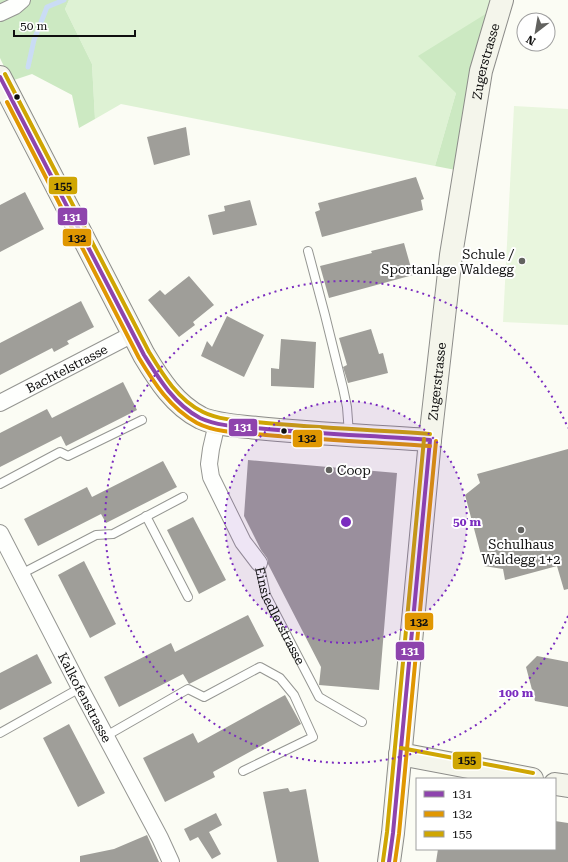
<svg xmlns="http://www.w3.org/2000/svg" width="568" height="862" font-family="'Roboto Serif',serif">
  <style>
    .green { fill: #def2d4 }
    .forest { fill: #cce9c2 }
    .pitch { fill: #e9f6de }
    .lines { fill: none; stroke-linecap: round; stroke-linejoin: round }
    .stream { stroke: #cadcf5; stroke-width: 5 }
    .building { fill: #9f9e99 }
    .lane-casing { stroke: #959692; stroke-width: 10 }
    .street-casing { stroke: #959692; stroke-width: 18 }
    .secondary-casing { stroke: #8c8c89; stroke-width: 24 }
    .lane { stroke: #fefffd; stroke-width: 8 }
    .street { stroke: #fefffd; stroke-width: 16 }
    .secondary { stroke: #f4f5eb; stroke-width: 22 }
    .bus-1-casing { stroke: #fff; stroke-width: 7 }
    .bus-2-casing { stroke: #fff; stroke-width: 7 }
    .bus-3-casing { stroke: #fff; stroke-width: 7 }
    .bus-1 { stroke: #8e44ad; stroke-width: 4 }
    .bus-2 { stroke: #e09702; stroke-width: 4 }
    .bus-3 { stroke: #cfa603; stroke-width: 4 }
    .ring { fill: none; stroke: #7b2cbf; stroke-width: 2; stroke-dasharray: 2 4 }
    .bus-dot { fill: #0f0f0f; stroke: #fff; stroke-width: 1.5 }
    .poi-dot { fill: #62625f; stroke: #fff; stroke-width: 1.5 }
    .labels { text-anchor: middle; stroke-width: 4; stroke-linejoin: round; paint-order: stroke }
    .street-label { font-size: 13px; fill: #0f0f0f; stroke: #fff }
    .poi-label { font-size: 13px; fill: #0f0f0f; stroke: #fff; text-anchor: end }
    .centre { fill: #7b2cbf; stroke: #fff; stroke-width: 2 }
    .ring-label { font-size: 12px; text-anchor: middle; font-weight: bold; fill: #7b2cbf; stroke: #fff; stroke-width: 4; stroke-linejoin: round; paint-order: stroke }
    .line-badge { stroke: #fff; stroke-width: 1.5 }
    .badge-label { font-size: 11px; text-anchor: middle; font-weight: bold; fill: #fff }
    .pale-badge-label { font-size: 11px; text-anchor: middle; font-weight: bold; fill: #111 }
  </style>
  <rect width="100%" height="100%" fill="#fbfcf4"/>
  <path class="green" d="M69,0H501L456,93L435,166L121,104L95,119L92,64L65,9Z"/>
  <path class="forest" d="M0,0H69L65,9L92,64L95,119L79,128L72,95L32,74L11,81L0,58Z
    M500,5L471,173L435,166L456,93L418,56Z"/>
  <path class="pitch" d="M514,106L568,109V325L503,322Z"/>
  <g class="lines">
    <path class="stream" d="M28,67L34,40L47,7L64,0"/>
  </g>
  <path class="building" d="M186,127L190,155L154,165L147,137Z
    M416,177L424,199L421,200L423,210L322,237L315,212L320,210L318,203Z
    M25,192L44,229L0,252V205Z
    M250,200L257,225L213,235L208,215L225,211L224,206Z
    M404,243L413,275L329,298L320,266L372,253L371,251Z
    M189,276L214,305L193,322L195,325L179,337L148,300L160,290L165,295Z
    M81,301L94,327L67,341L69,344L54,352L52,348L0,375V343Z
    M227,316L264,335L244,377L201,356L207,341L212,347Z
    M371,329L379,354L383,353L388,373L348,383L343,367L347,365L339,338Z
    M281,339L316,342L314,388L271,386V368L279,369Z
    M123,382L137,410L66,446L61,436L0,467V433L47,409L52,418Z
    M568,449V589L564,590L557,566L505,580L503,569L484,566L465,495L480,483L477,474Z
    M248,460L397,473L379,690L319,685L321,667L268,564V561L267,558L261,550L244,516Z
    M163,461L177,487L106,523L101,514L38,546L24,519L87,487L92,497Z
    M193,517L226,580L199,594L167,530Z
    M84,561L116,624L90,638L58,575Z
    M248,615L264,646L189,684L183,674L119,707L104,677L171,643L175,652Z
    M37,654L52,683L0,710V673Z
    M537,656L568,662V707L535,701L526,667Z
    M285,695L301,724L213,772L215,777L165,802L143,758L193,733L198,743Z
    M69,724L105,793L78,807L43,738Z
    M288,788L290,792L306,789L319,862H277L263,792Z
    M216,813L222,825L209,832L221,854L212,859L198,837L190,841L184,829Z
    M555,821L568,823V862H436L438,849H555Z
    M147,835L159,862H80V856L114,849Z"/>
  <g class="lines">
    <defs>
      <g id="lane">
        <path d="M308,251L325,315L343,388L347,407L349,434"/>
        <path d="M0,484L60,452L68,456L142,420"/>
        <path d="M146,516L188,597"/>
        <path id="s1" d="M259,563L266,595L319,697L362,722"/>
        <path d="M21,574L96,535L113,534L183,497"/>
        <path d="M0,733L80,688"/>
        <path d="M106,736L188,689L204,697L260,667L280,678L294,695L313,737L243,771"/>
      </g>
      <g id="street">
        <path d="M0,13L15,6L22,0"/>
        <path id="s2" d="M0,403L133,334"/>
        <path d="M217,423L211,449L209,464L211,477L243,542L259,563"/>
        <path id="s3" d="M0,533L80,688L160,838L171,862"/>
      </g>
      <g id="secondary">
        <path d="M0,77L144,355C159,380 175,405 201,418C216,425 240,426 257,428C315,434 372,436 430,440"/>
        <path d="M400,754L532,779"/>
        <path d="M555,784L568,786"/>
        <path id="s4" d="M389,862L393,833L430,440L451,255L481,71L502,0"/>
      </g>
    </defs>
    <use href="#lane" class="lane-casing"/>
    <use href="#street" class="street-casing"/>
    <use href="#secondary" class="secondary-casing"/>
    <use href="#lane" class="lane"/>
    <use href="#street" class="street"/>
    <use href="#secondary" class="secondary"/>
    <defs>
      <path id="bus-1" d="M0,77L144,355C159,379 174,404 200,418C219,427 246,427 266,429C321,434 375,436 430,440
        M389,862L393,833L430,440"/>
      <path id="bus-2" d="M7,102L139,358C154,383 170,408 197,423C216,433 244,433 266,435C320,440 375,442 430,446
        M395,862L399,834L436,441"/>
      <path id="bus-3" d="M5,74L149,352C163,375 178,400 203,412C221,421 247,421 266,423C321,428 376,430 430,434
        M401,748L533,773
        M383,861L387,832L424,439"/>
    </defs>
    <use href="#bus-1" class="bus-1-casing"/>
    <use href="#bus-2" class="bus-2-casing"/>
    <use href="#bus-3" class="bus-3-casing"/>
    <use href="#bus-1" class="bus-1"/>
    <use href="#bus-2" class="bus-2"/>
    <use href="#bus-3" class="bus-3"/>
  </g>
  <circle cx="346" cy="522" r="121" fill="#7b2cbf" fill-opacity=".12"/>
  <g class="ring">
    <circle cx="346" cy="522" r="121"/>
    <path d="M568 616A241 241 0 1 1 568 428"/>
  </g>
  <g class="bus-dot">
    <circle cx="17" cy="97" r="3.5"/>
    <circle cx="284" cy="431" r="3.5"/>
  </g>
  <g class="poi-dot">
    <circle cx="522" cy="261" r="4"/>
    <circle cx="329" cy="470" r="4"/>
    <circle cx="521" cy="530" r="4"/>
  </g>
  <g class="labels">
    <g class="street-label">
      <text dy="5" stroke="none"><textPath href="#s4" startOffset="807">Zugerstrasse</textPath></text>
      <text dy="5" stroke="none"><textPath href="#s2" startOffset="75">Bachtelstrasse</textPath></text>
      <text dy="5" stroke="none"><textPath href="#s4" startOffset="483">Zugerstrasse</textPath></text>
      <text dy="5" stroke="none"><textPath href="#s1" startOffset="57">Einsiedlerstrasse</textPath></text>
      <text dy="5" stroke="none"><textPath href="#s3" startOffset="185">Kalkofenstrasse</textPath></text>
    </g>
    <g class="poi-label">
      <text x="514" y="259">Schule /<tspan x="514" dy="15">Sportanlage Waldegg</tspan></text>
      <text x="337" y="475" text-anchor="start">Coop</text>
      <text x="521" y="549" text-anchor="middle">Schulhaus<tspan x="521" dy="15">Waldegg 1+2</tspan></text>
    </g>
  </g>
  <circle cx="346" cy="522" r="6" class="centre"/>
  <g class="ring-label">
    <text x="467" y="526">50 m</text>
    <text x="516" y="697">100 m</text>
  </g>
  <g class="line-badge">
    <rect x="48" y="176" width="30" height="19" rx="4" fill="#cfa603"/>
    <rect x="57" y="207" width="31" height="19" rx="4" fill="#8e44ad"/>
    <rect x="62" y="228" width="30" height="19" rx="4" fill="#e09702"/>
    <rect x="228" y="418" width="30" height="19" rx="4" fill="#8e44ad"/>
    <rect x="292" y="429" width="31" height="19" rx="4" fill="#e09702"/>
    <rect x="404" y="612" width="30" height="19" rx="4" fill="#e09702"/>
    <rect x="395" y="641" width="30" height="20" rx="4" fill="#8e44ad"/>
    <rect x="452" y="751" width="30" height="19" rx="4" fill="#cfa603"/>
  </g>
  <g class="badge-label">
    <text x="72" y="221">131</text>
    <text x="243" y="431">131</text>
    <text x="410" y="655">131</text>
  </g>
  <g class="pale-badge-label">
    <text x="63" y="190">155</text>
    <text x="77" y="242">132</text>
    <text x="307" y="442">132</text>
    <text x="419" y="626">132</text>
    <text x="467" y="764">155</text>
  </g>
  <rect x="416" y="778" width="140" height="72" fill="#ffffff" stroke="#9f9f9f"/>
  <rect x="424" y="791" width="20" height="6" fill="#8e44ad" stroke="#9f9f9f"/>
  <text x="452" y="798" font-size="12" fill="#0f0f0f">131</text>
  <rect x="424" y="811" width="20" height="6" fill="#e09702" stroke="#9f9f9f"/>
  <text x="452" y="818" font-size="12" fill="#0f0f0f">132</text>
  <rect x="424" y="831" width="20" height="6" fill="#cfa603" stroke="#9f9f9f"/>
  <text x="452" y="838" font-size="12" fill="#0f0f0f">155</text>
  <g transform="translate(536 32) rotate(211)"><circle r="19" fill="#ffffff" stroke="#9f9f9f"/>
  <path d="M0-3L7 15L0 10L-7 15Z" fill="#62625f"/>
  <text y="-6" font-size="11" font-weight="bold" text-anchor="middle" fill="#0f0f0f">N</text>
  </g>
  <path d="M14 30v6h121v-6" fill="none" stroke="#0f0f0f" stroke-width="2"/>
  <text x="20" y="30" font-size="12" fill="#0f0f0f" stroke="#ffffff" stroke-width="3" paint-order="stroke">50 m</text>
</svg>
